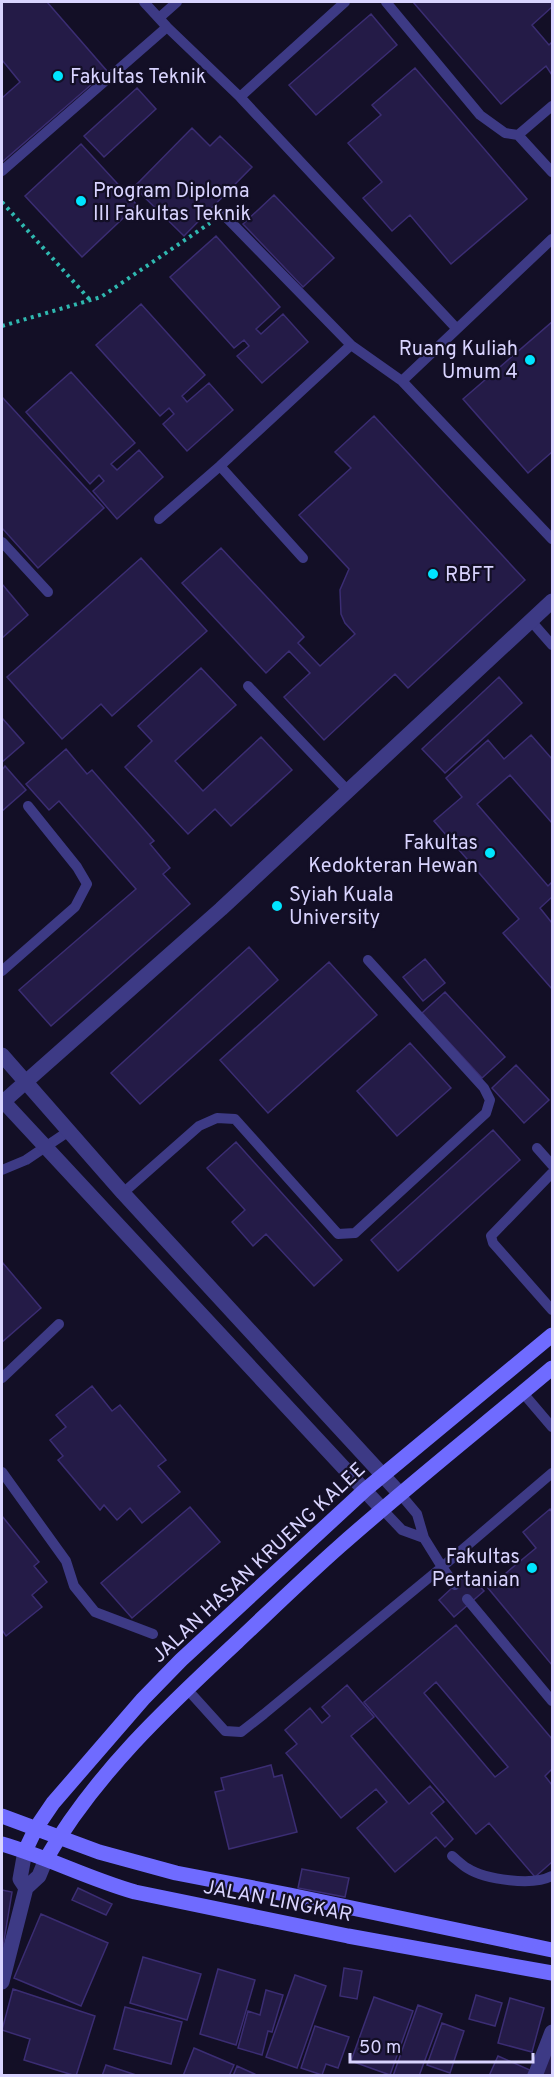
<svg xmlns="http://www.w3.org/2000/svg" width="554" height="2077" font-family="Overpass,sans-serif">
  <style>
    .building { fill: #241b47; stroke: #3b2d73; stroke-width: 1.5; fill-rule: evenodd }
    .lines { fill: none; stroke-linecap: round; stroke-linejoin: round }
    .path { stroke: #2fb8b0; stroke-width: 4; stroke-dasharray: 3 4.5; stroke-linecap: butt }
    .lane { stroke: #3d3a85; stroke-width: 10 }
    .street { stroke: #3d3a85; stroke-width: 15 }
    .secondary { stroke: #6f6bff; stroke-width: 15 }
    .poi-dot { fill: #00e5ff; stroke: #130f26; stroke-width: 2 }
    .labels { text-anchor: middle; stroke-width: 4.5; stroke-linejoin: round; paint-order: stroke }
    .poi-label { font-size: 20px; fill: #d9d4ff; stroke: #130f26; text-anchor: start }
    .street-label { font-size: 20px; fill: #d9d4ff; stroke: #130f26 }
  </style>
  <rect width="100%" height="100%" fill="#130f26"/>
  <path class="building" d="M2,2H47L107,71L2,162V98L20,82L2,60Z
    M413,2H552V7L532,25L549,45L552,42V75L546,66L501,104Z
    M371,14L397,45L316,115L289,85Z
    M415,68L527,199L451,264L410,215L392,231L363,198L382,182L348,143L381,115L372,105Z
    M137,88L156,109L104,157L84,136Z
    M192,128L210,146L220,136L252,167L184,236L134,187Z
    M81,144L137,205L82,257L25,196Z
    M274,195L334,258L303,287L243,224Z
    M216,236L280,307L256,329L261,334L283,314L308,342L262,383L237,356L249,346L244,340L234,348L170,277Z
    M141,304L205,375L182,396L187,402L209,383L233,410L187,451L163,424L174,414L169,408L160,416L96,345Z
    M552,322V452L528,473L463,399Z
    M71,372L135,443L111,464L117,470L139,450L163,477L117,519L93,491L104,481L99,475L90,484L26,412Z
    M2,397L104,508L38,568L2,528Z
    M374,416L525,580L408,688L395,674L324,740L284,697L310,673L289,651L266,673L182,583L221,548L304,637L298,643L320,666L355,634L345,623L341,614L340,590L349,569L299,515L351,468L335,452Z
    M141,558L207,631L112,716L101,704L62,739L7,677Z
    M2,584L28,615L2,638Z
    M201,668L236,705L175,761L203,791L261,737L292,770L231,826L215,809L188,834L125,767L152,741L138,726Z
    M499,677L522,703L445,773L422,749Z
    M2,718L24,743L2,762Z
    M531,735L552,759V823L510,775L477,804L548,886L552,882V897L540,908L552,923V989L503,933L519,919L434,821L462,797L446,778L488,740L504,759Z
    M66,749L87,774L92,770L154,841L150,844L170,868L163,874L190,904L51,1026L19,990L136,889L59,801L49,810L26,784Z
    M5,766L26,790L2,811V770Z
    M249,947L278,980L140,1104L111,1073Z
    M425,959L445,983L423,1001L403,977Z
    M329,962L377,1015L268,1113L220,1060Z
    M445,992L505,1057L482,1078L422,1013Z
    M410,1043L451,1088L397,1136L357,1091Z
    M516,1065L549,1100L524,1123L492,1088Z
    M493,1130L520,1160L398,1271L371,1240Z
    M236,1142L342,1260L314,1286L266,1234L253,1246L232,1222L245,1210L207,1168Z
    M2,1262L41,1308L2,1342Z
    M92,1386L112,1411L120,1405L166,1460L158,1466L180,1492L142,1523L130,1508L117,1520L104,1505L100,1510L58,1460L63,1456L50,1440L66,1427L56,1415Z
    M190,1507L220,1542L132,1618L101,1583Z
    M550,1509L552,1512V1665L488,1588L536,1548L523,1532Z
    M2,1516L39,1562L34,1566L47,1582L32,1595L42,1607L6,1636L2,1630Z
    M468,1573L484,1591L454,1617L439,1600Z
    M456,1625L552,1739V1769L545,1776L552,1785V1862L535,1877L489,1823L476,1834L364,1702ZM436,1682L508,1767L495,1777L424,1693Z
    M347,1685L374,1717L351,1736L409,1804L430,1786L444,1802L431,1813L453,1839L445,1847L436,1837L395,1872L357,1828L387,1802L376,1789L341,1818L286,1753L297,1744L285,1730L310,1708L322,1723L330,1716L322,1707Z
    M271,1765L274,1777L282,1775L297,1832L229,1849L215,1792L224,1790L221,1778Z
    M302,1869L349,1878L345,1897L298,1888Z
    M78,1888L112,1904L106,1915L72,1900Z
    M2,1890L12,1892L2,1953Z
    M41,1914L108,1943L81,2006L14,1978Z
    M143,1957L201,1974L187,2020L130,2003Z
    M344,1968L362,1971L357,1999L340,1996Z
    M218,1969L255,1980L236,2045L200,2034Z
    M295,1975L326,1986L297,2068L266,2057Z
    M13,1989L95,2016L76,2076L24,2060L30,2039L2,2030Z
    M266,1990L283,1995L272,2032L268,2031L262,2055L238,2048L248,2011L260,2015Z
    M476,1995L502,2003L495,2026L469,2019Z
    M374,1997L413,2011L390,2075L351,2061Z
    M510,1998L544,2008L532,2052L498,2043Z
    M418,2005L442,2014L419,2076H393Z
    M125,2007L182,2022L171,2064L114,2049Z
    M442,2023L464,2031L450,2073L427,2065Z
    M315,2026L349,2037L338,2068L326,2064L322,2075L301,2068Z
    M552,2042V2076H537Z
    M194,2048L234,2065L229,2076H183Z
    M498,2056L530,2070L527,2076H489Z
    M106,2065L139,2076H102Z
    M237,2066L259,2076H233Z"/>
  <g class="lines">
    <path class="path" d="M2,202L90,300
      M2,326L101,297L210,223"/>
    <path class="lane" d="M144,2L167,27L240,97L457,329
      M386,2L480,115L505,133L518,135
      M159,18L177,2
      M240,97L345,2
      M552,106L518,135L552,172
      M2,171L167,27
      M223,214L351,345L402,381
      M552,239L402,381L552,539
      M220,466L303,558
      M159,519L220,466L351,345
      M2,542L48,592
      M531,621L552,645
      M248,686L348,791
      M2,971L75,907L87,884L77,867L28,806
      M537,1148L552,1165
      M2,1170L26,1160L69,1131
      M552,1173L491,1236L493,1243L552,1310
      M123,1193L199,1126L217,1118L235,1119L338,1234L355,1233L486,1113L490,1100L484,1088L368,960
      M2,1378L59,1324
      M523,1393L552,1427
      M2,1472L66,1561L74,1586L95,1612L153,1634
      M401,1495L417,1514L424,1538L442,1567L552,1473
      M383,1510L402,1530L424,1538
      M467,1599L552,1701
      M187,1689L225,1731L241,1732L264,1714L442,1567L455,1585
      M452,1856C457,1860 462,1865 467,1868C486,1880 533,1886 552,1876"/>
    <path class="street" d="M2,1055L123,1193L401,1495
      M2,1100L383,1510
      M3,1102L221,909L552,601
      M25,1851L20,1879L26,1888
      M2,1982L26,1888L39,1876L46,1859
      M535,2076L552,2032"/>
    <path class="secondary" d="M2,1816L99,1852L176,1873L290,1895L552,1950
      M2,1844C47,1857 89,1879 135,1892L348,1936L552,1973
      M25,1851L36,1828L53,1803L143,1699L181,1660L365,1490L552,1335
      M46,1859C95,1774 166,1708 237,1642C271,1610 305,1577 340,1546C409,1485 482,1427 552,1368"/>
  </g>
  <g class="poi-dot">
    <circle cx="58" cy="76" r="6"/>
    <circle cx="81" cy="201" r="6"/>
    <circle cx="530" cy="360" r="6"/>
    <circle cx="433" cy="574" r="6"/>
    <circle cx="490" cy="853" r="6"/>
    <circle cx="277" cy="906" r="6"/>
    <circle cx="532" cy="1568" r="6"/>
  </g>
  <g class="labels">
    <g class="poi-label">
      <text x="70" y="83">Fakultas Teknik</text>
      <text x="93" y="197">Program Diploma<tspan x="93" dy="23">III Fakultas Teknik</tspan></text>
      <text x="518" y="355" text-anchor="end">Ruang Kuliah<tspan x="518" dy="23">Umum 4</tspan></text>
      <text x="445" y="581">RBFT</text>
      <text x="478" y="849" text-anchor="end">Fakultas<tspan x="478" dy="23">Kedokteran Hewan</tspan></text>
      <text x="289" y="901">Syiah Kuala<tspan x="289" dy="23">University</tspan></text>
      <text x="520" y="1563" text-anchor="end">Fakultas<tspan x="520" dy="23">Pertanian</tspan></text>
    </g>
    <g class="street-label">
      <text transform="translate(258 1562) rotate(-43)" y="7">JALAN HASAN KRUENG KALEE</text>
      <text transform="translate(278 1900) rotate(11)" y="7">JALAN LINGKAR</text>
    </g>
  </g>
  <rect width="554" height="2077" fill="none" stroke="#d9d4ff" stroke-width="6"/>
  <path d="M350 2053v9h183v-9" fill="none" stroke="#d9d4ff" stroke-width="3"/>
  <text x="359" y="2053" font-size="18" fill="#d9d4ff" stroke="#130f26" stroke-width="4.5" paint-order="stroke">50 m</text>
</svg>
